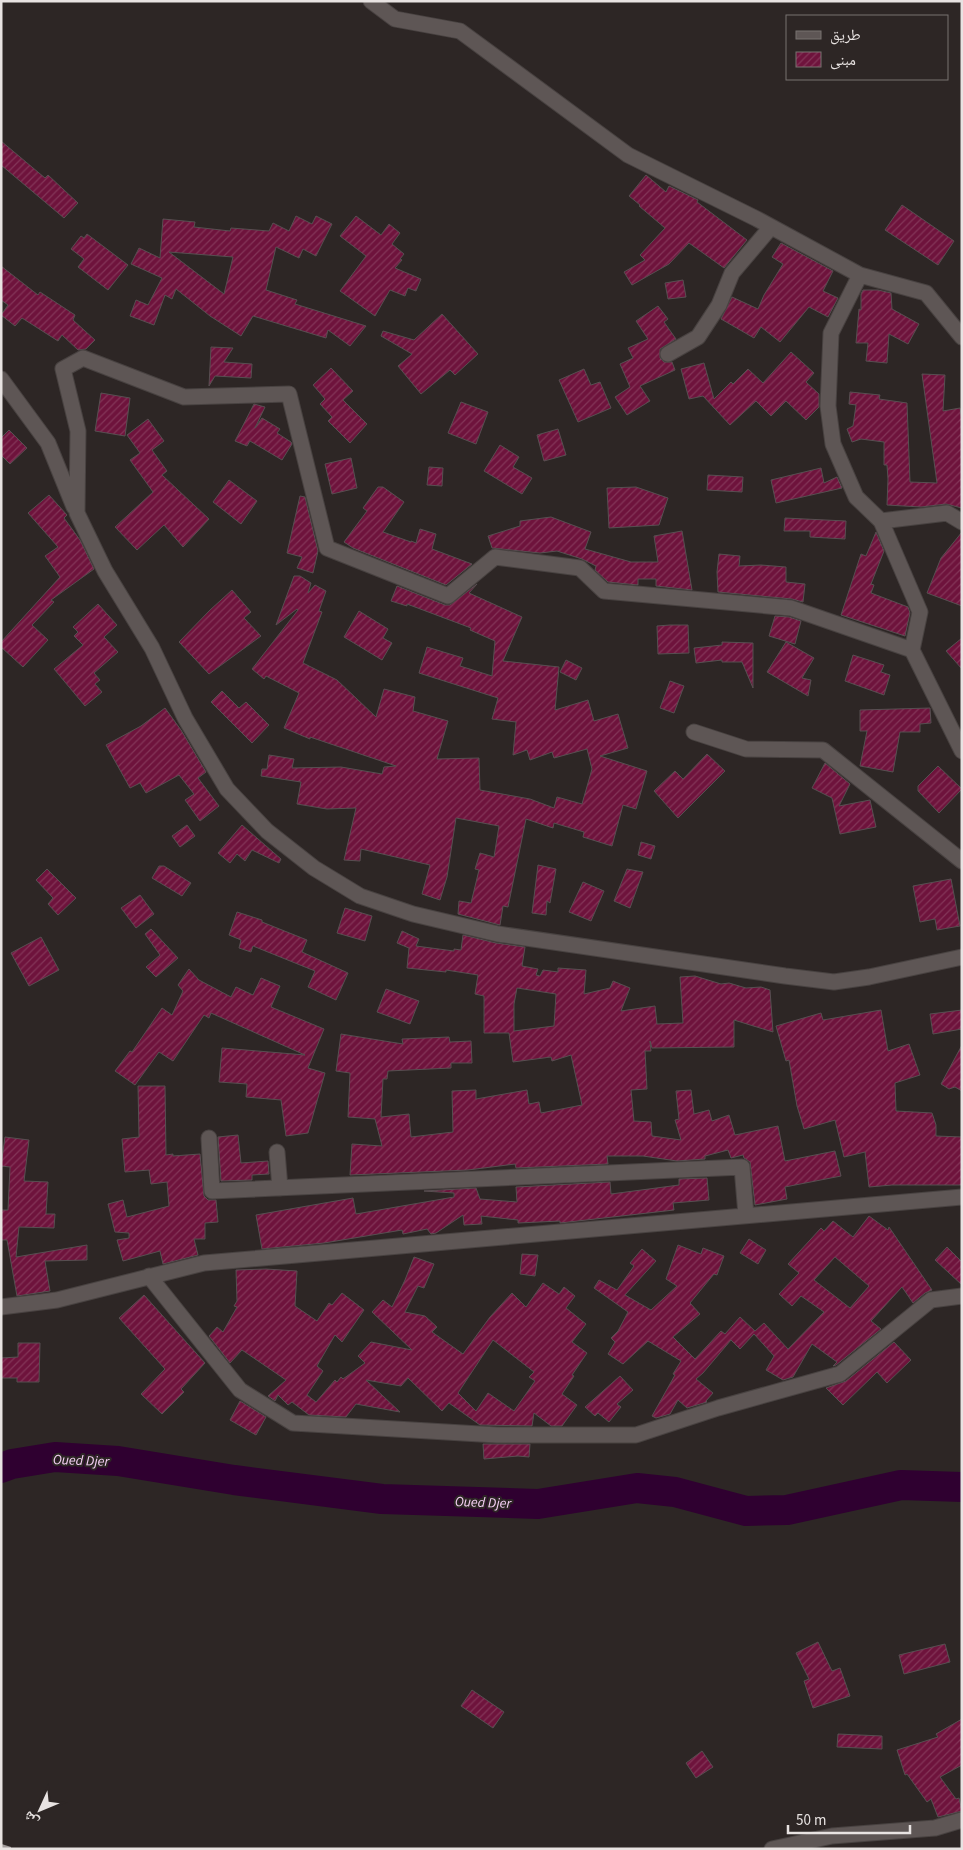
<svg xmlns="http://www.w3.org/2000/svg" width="963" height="1850" font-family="'Source Sans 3','Noto Naskh Arabic',sans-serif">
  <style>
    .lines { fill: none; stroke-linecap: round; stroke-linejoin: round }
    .river { stroke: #2f0030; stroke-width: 30 }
    .building { fill: url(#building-hatch); stroke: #574f51; fill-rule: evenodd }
    .minor-casing { stroke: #484241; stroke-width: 17 }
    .minor { stroke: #5e5655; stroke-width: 15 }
    .rail { stroke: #a09a99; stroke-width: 4; stroke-dasharray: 10 5; stroke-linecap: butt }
    .labels { text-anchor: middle; stroke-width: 4; stroke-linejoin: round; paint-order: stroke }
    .water-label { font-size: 14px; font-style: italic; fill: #f6d0f5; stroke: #2d2625 }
  </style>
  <defs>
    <pattern id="building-hatch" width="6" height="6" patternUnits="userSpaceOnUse" patternTransform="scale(1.25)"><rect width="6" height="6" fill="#6e133c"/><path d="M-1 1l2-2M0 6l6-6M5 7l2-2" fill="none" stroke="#833558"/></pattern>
  </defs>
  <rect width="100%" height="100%" fill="#2d2625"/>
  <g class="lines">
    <path class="river" d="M1,1468L12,1464L55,1457L118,1461L234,1480L382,1499L538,1504L637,1488L675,1492L746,1511L787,1510L901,1485L962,1487"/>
  </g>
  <path class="building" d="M1,141L45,178L48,175L78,203L64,218L1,165Z
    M646,175L666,192L669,186L698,200L697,202L747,240L724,268L689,243L669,264L632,285L624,272L645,260L640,255L665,228L639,206L640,205L629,196Z
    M902,205L954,241L938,265L885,230Z
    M296,216L312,224L316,216L332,224L316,256L303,249L299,258L276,247L266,290L297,300L295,304L366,326L350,346L328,330L326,338L253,316L241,336L210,316L176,289L172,299L165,295L154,325L130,316L136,300L148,305L162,278L131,264L139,248L160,258L163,219L195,222L194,227L230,231L231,228L269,231L273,223L289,231ZM169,252L233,257L224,294Z
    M356,216L381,235L389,224L400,233L392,244L404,254L400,259L402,260L395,268L421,279L416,291L408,288L405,296L390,290L375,316L340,291L366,256L340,236Z
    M87,234L128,265L108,290L78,267L84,259L71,249L81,236L84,238Z
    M781,243L833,271L823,291L838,298L828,317L809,307L780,342L761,327L754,338L721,319L732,297L758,309L764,295L783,264L772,257Z
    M1,266L38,295L40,292L75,315L73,320L95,340L86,349L78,350L62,335L58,341L22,318L15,326L1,315L8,305L1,300Z
    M683,280L686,297L668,299L665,283Z
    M863,290H878L891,293L892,309L919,324L908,344L889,334L887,363L866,361L868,343H856L859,309L861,310V294Z
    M658,306L668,319L664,322L676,339L660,349V358L664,362H672L675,370L640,386L650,401L627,415L615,397L630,387L620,364L633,358L628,348L648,339L636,321Z
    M442,314L478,354L455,375L450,370L421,394L398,366L412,354L381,336L383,331L414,340Z
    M211,347L233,348L224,362L252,364L251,378L215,376L209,386Z
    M791,352L814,373L806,382L819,394V407L806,420L786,401L771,416L756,401L730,425L703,396L689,399L681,369L704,363L714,399L731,382L733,384L748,369L763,383Z
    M331,368L353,391L343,400L367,424L350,443L328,421L332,417L320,404L325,399L313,385Z
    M584,369L591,385L600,382L611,408L578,422L559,380Z
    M922,374L945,375L943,411L960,408L962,421V508L946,504L921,507L887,505L888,479L887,465H884V442L861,439L852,442L847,429L853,426L856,405L849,404L850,392L880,395L879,399L907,403L910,482L937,483Z
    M101,393L130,398L125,436L95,431Z
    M461,402L488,412L476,444L448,433Z
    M254,404L265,407L255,428L262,418L280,429L277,433L291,442L292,444L282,460L250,441L247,446L235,441Z
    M148,419L164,441L152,450L167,471L162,475L209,519L183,547L164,525L137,550L115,527L153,492L130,460L140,453L127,435Z
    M558,429L566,455L544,461L537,435Z
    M9,430L27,448L10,464L1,455V438Z
    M500,445L519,457L513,467L532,478L522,494L484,471Z
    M351,458L357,488L332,494L325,464Z
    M429,467L443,468L442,486L427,485Z
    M821,468L824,483L837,477L842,488L776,503L771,480Z
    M708,475L743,477L742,492L707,490Z
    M229,480L257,501L241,524L213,502Z
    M378,487H383L404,502L383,532L411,542V541L416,543L420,529L436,534L432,549L472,564L446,585L353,548L344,542L367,511L363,508Z
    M636,487L668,498L659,525L609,528L607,488Z
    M49,495L67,515L64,518L80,540L94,569L51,600L54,602L32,625L48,640L23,667L1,647V642L60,577L45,556L58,547L28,513Z
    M300,496L305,497L318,551L313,573L297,568L302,557L287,553Z
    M551,517L591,532L585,549L631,562H658L654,536L682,531L692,590L656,586V579H638V585L608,582L595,570L596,566L582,559L557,551L540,553L492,548L488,536L520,526V521Z
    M785,518L846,521L845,539L810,537V531H784Z
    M876,532L884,551L871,584L874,585L871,593L908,607L910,613L905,636L841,615L861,554L866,556Z
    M962,532V606L927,593L941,558Z
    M719,554L740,556L739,566L761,565L786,567V582L805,584L803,602L792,599L718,592L717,572Z
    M294,576H300L311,583L308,593L315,585L326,591L319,611L322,612L303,663L337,680L376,717L384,689L415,697L413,711L448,721L437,759L479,758L480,790L530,799L554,808L557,797L582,804L592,769L587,749L554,758L552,752L530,760L527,750L513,755L516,722L492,719L498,698L419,673L427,647L463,658L460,666L492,676L495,641L470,630L471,628L407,604V606L391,601L397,586L445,605H450L477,584L469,593L522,617L503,661L559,667L555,710L588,700L594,721L618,714L628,748L600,756L647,771L636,809L623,805L612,846L583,837L584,832L554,823L553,828L526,819L508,907L503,906L500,925L458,914L459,901L471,903L479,870L475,869L480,853L494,857L499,826L456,818L447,877L440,900L422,894L430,865L361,849L360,861L344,860L356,808L327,809L297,804L301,782L261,776L262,769H267L269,755L294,759L292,768L341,767L382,774L384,767L396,766L310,737V739L284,728L299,693L266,676L264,679L252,669L298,610L297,609L276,625Z
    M232,590L251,612L244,618L261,636L209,674L179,642L210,610Z
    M98,604L117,625L104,637L118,652L94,673L100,680L95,684L102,692L85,706L54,669L83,645L74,636L78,632L73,627Z
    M359,611L388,629L383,638L392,643L382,660L344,637Z
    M775,616L789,617L801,621L795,644L769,636Z
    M670,625H688L689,653L658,654L657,626Z
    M962,638V669L946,651Z
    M722,642L753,643V688L742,662H722V660L696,663L694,648L722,645Z
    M786,642L814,658L802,678L811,680L808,696L767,672Z
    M853,655L884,665L881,672L890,675L884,695L845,681Z
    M566,660L582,668L576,680L560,672Z
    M670,681L684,686L674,713L660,708Z
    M222,691L239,708L246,702L269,725L252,743L211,702Z
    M165,708L181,730L206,772L198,778L219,806L200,821L185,800L194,794L179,775L146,793L140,783L130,788L106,745L141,726Z
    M930,708L931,723L920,724V732H900L893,772L860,766L867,731H860V710Z
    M707,754L725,771L678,818L654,791L675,771L683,779Z
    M825,763L850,784L839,806L870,800L876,827L840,834L832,798L812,788Z
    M938,766L962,789L939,813L918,791V786Z
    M187,825L195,836L180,847L172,836Z
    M242,825L281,859L279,863L252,850L245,861L237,854L230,863L218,853Z
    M641,842L655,846L651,859L638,855Z
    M538,865L556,869L550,903L547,901L546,915L532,913Z
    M159,866H164L191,883L182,896L152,878Z
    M47,869L76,898L58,915L48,904L53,898L36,880Z
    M627,869L643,872L630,908L614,901Z
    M951,879L960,926L937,930L935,919L920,922L913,886Z
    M583,882L604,891L591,921L569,912Z
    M140,895L154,914L136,928L121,908Z
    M345,908L372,916L365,941L337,933Z
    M237,912L262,920V922L307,940L302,952L348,973L336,1000L308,987L315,971L253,946L251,952L239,948L241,940L229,935Z
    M151,929L178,958L156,977L146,967L160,955L145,934Z
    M402,931L419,939L416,946L454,951V949L461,950L463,935L496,943L525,947L522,966L538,969L536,975L540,976L543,970L558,972V968L586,970L584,994L610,988L613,981L630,988L621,1011L655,1006L657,1024L683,1023L680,977L695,976L721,984L729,983L746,988L761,987L770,990L773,1032L734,1020V1047L652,1048L650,1041L651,1051H645L647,1089L631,1090L634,1121L651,1122L652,1136L681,1140L675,1120L679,1119L676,1091L691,1090L694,1114L709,1110L712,1121L729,1115L735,1135L778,1126L785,1161L835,1151L841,1176L785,1187L787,1199L755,1205L750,1162L744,1158L743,1155L731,1158L728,1150L705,1156V1159L677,1161L643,1156H607L608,1164L516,1168L515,1164L468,1170L350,1175L352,1144L382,1146L375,1119L348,1117L350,1073L336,1071L341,1034L403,1044L402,1039L449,1037L450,1042L471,1041L472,1063H451V1068L388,1071L387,1079H383L381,1117L409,1114L411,1137L453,1132L452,1091L476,1090V1099L527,1090L529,1104L539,1102L541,1113L582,1105L571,1055L552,1061L551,1057L513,1062L509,1033H484V996L475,994L478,975L446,970V972L407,968L409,948L397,943ZM517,988L556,994L554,1026L514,1031V1004Z
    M41,937L59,970L29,986L11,953Z
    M189,969L199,980L231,997L236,987L253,995L261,978L280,986L271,1007L324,1029L308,1068L325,1073L308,1133L286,1136L281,1100L246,1097L247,1084L219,1082L222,1048L305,1055L211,1013L209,1018L204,1015L173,1061L159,1052L135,1085L115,1071L130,1051L132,1052L162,1008L172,1015L183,991L178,985Z
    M386,989L419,1001L410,1024L377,1012Z
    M881,1010L888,1051L909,1044L920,1075L895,1083L896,1111L932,1113L936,1125V1136L962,1137V1185H892L869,1187L865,1152L844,1157L835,1120L804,1129L797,1106L789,1060L786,1061L776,1026L821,1013L823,1020Z
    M962,1010V1029L933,1034L930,1014Z
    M962,1045V1091L955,1087L949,1089L941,1084Z
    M138,1086H165L166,1155L173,1154V1156L200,1154L204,1196L208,1200H216L218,1222L205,1223V1239H194L198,1255L163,1264L160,1251L123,1261L117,1240L129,1238V1233L115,1232L108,1204L123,1200L127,1217L169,1206L167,1182L151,1184L149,1170L125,1172L122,1139L139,1137Z
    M238,1135L241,1163L268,1161L269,1174L252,1175V1180L221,1181L218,1137Z
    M5,1137L29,1140L24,1181L48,1182L46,1214H55L54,1228L19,1227L16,1257L87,1245V1260L45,1261L50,1291L17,1296L7,1240H1V1210H8L10,1167L1,1166Z
    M707,1178L709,1200L673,1203L674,1210L560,1223V1221L518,1223V1220L481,1216L482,1224L464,1225L463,1215L436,1233L431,1234L427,1229L403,1234L402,1230L324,1243L262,1249L256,1215L353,1198L356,1214L454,1197V1193L424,1191L476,1188L480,1199L517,1202L516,1187L610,1182L611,1194L679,1185V1179Z
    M869,1216L888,1230L889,1227L932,1290L925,1293L913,1303L902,1287L871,1321L881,1329L836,1365L833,1366L837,1362L812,1344L793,1377L783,1380L766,1370L774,1356L754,1334L740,1349L731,1340L703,1373L696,1379L713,1393L706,1401L707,1402L687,1408L678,1400L670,1414L656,1418L652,1416L675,1375L673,1374L681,1361L648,1341L623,1364L608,1354L615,1342L611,1338L618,1331L628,1312L594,1288L599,1280L617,1290L634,1266L630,1263L642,1249L656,1261L625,1295L651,1310L677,1286L666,1279L678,1245L701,1254L703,1248L724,1256L717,1275L714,1274L690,1303L700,1314L673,1337L695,1359L721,1331L725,1334L740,1317L755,1331L764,1323L788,1349L824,1312L801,1296L792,1306L779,1294L799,1273L788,1264L821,1228L824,1231L833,1221L853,1237ZM835,1257L869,1286L850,1308L814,1280Z
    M749,1239L766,1250L758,1264L740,1253Z
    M947,1247L962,1262V1285L935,1260Z
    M522,1254L538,1255L535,1276L520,1274Z
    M414,1257L434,1264L424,1288L418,1286L405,1312L425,1316L437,1327L432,1332L463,1354L490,1317L512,1293L526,1307L543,1283L559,1294L564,1287L575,1296L566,1308L586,1324L572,1342L587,1353L572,1375L574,1376L562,1394L577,1405L562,1426H551L534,1413L532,1426L480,1425L449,1403L442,1411L408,1378L401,1386L366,1380L400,1412L356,1404L346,1417L309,1415L292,1402L288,1405L278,1395L275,1401L268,1396L286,1380L242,1350L230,1363L209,1336L217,1327L223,1332L237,1307L234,1306L237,1301L236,1270L266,1269L297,1271L295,1306L317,1321L329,1303L332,1305L342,1293L364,1310L342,1342L335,1335L317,1366L323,1371L307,1395L316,1402L335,1380L337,1382L341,1377L343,1379L365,1363L358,1356L371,1342L412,1350L372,1312L383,1300L392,1307L405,1280ZM493,1340L534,1372L529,1377L535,1381L514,1411L488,1393L476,1411L458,1393Z
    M144,1295L205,1363L181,1389L184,1392L162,1414L141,1394L165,1369L119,1318Z
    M894,1342L911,1360L887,1383L877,1372L843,1405L826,1388L846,1381Z
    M18,1343H40L39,1382H17V1378H1V1358L18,1357Z
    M620,1376L633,1390L617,1404L621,1407L609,1422L598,1413L595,1416L585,1407Z
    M240,1401L266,1417L256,1435L230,1420Z
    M483,1444H530L529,1457L518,1456L484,1459Z
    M818,1642L832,1671L840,1668L850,1696L813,1708L804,1681L809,1679L796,1653Z
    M945,1644L950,1662L904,1674L899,1655Z
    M472,1690L504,1712L493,1728L461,1706Z
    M962,1719V1765L940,1777L956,1799L959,1798L962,1811L938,1817L931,1799L927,1802L907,1774L905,1775L897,1750L938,1737L936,1734Z
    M838,1734L882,1736V1749L837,1747Z
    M702,1751L713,1767L696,1778L686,1763Z"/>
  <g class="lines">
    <defs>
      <path id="minor" d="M371,1L395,19L460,31L628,155L757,219L860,275L926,293L962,337
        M860,275L831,333L828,406L833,444L856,497L881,521L920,612L912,650
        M668,354L698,337L719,305L732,273L771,227
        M1,379L48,443L74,507
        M881,521L947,513L962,522
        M694,732L746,749L823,750L962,861
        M962,751L912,650L791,608L604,591L580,568L495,557L448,596L327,548L289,394L184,397L83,358L63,369L78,431L77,513L105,571L152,648L185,718L227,789L267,831L314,868L360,896L413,914L498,934L785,976L834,982L869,977L962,957
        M209,1138L212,1191L742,1167L746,1215
        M277,1152L280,1188
        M149,1276L240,1390L293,1423L497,1435H636L718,1408L840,1374L931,1300L962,1296
        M1,1307L57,1300L204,1263L962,1197
        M772,1849L832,1836L935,1828L962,1820"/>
    </defs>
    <use href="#minor" class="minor-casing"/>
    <use href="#minor" class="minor"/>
    <path class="rail" d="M1,1846L11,1849"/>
  </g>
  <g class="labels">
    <g class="water-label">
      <text transform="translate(81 1460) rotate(2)" y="5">Oued Djer</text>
      <text transform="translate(483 1502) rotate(2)" y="5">Oued Djer</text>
    </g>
  </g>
  <rect width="963" height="1850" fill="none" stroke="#e8e3e2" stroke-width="5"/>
  <rect x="786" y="15" width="162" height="65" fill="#2d2625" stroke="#787271"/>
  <rect x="796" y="31" width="25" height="8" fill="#5e5655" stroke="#787271"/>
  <text x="830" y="40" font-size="15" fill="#e8e3e2">طريق</text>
  <rect x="796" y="52" width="25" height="15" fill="url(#building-hatch)" stroke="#787271"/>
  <text x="830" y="65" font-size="15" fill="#e8e3e2">مبنى</text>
  <g transform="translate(40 1810) rotate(226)" stroke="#2d2625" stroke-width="4" paint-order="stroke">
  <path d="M0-4L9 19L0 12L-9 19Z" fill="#e8e3e2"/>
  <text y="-8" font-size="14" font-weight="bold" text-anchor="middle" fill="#e8e3e2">ش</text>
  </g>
  <path d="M788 1825v8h122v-8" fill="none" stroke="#e8e3e2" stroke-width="2.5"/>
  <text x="796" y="1825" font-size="15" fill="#e8e3e2" stroke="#2d2625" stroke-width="4" paint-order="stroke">50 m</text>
</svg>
